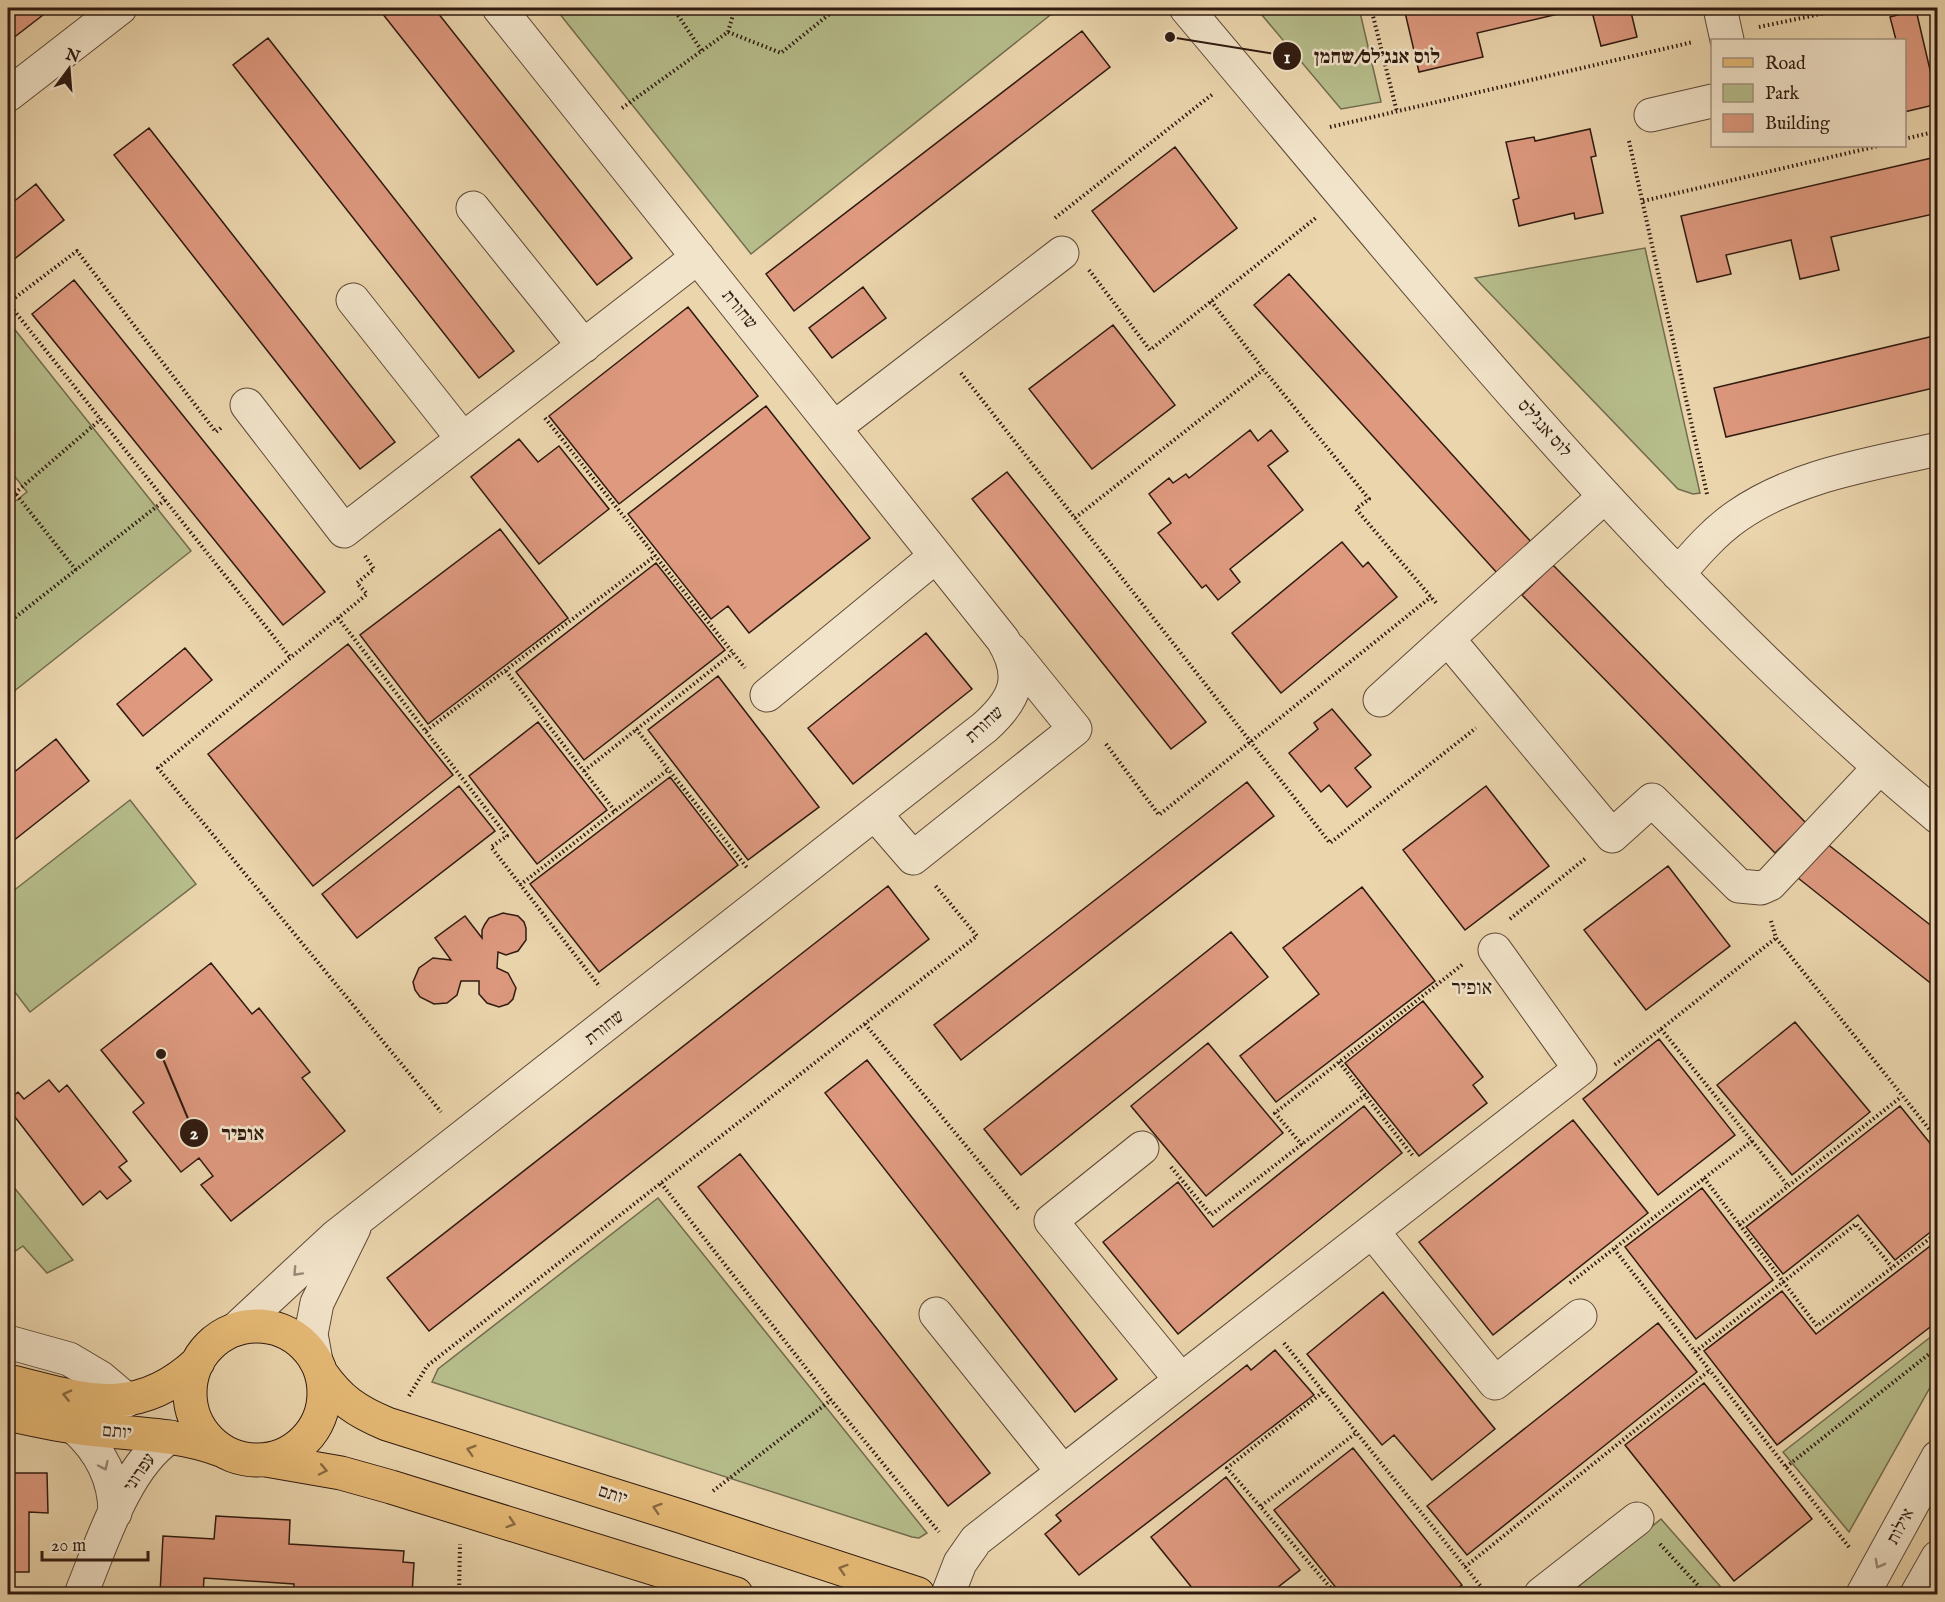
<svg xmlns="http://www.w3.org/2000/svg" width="1945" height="1602" font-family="'IM FELL English','Frank Ruhl Libre',serif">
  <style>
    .green { fill: #b6bd8b; stroke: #726c4e; stroke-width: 1.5 }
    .building { fill: #de997f; stroke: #2f1a10; stroke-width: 1.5 }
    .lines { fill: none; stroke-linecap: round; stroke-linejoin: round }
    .minor-casing { stroke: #5e4937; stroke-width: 35 }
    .major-casing { stroke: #2f1a10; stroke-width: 35 }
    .path { stroke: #2f1a10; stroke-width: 4; stroke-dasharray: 1.5 3; stroke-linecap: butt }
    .minor { stroke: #f2e4ca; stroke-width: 33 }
    .major { stroke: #e6ba76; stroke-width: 33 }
    .oneway { stroke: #9a8976 }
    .oneway2 { stroke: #8a6a43 }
    .labels { text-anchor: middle; stroke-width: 5; stroke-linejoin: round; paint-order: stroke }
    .street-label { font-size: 18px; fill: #2f1a10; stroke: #f2e4ca }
    .neighbourhood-label { font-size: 20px; fill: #2f1a10; stroke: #f2e4ca }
    .leader { fill: none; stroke: #2f1a10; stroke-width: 2 }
    .callout-dot { fill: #2f1a10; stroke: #f2e4ca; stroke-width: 2 }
    .mark-label { font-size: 18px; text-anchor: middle; font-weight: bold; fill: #fff }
    .callout-label { font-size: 20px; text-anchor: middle; font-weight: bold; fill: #2f1a10; stroke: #f2e4ca; stroke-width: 5; stroke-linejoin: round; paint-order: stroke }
  </style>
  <rect width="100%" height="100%" fill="#ebd5ad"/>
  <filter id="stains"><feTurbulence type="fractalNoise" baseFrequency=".00333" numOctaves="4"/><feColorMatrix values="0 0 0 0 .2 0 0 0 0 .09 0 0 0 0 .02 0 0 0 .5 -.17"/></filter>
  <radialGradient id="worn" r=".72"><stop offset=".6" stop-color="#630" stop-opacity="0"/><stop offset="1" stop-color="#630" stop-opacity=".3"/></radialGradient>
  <path class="green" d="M555,8H1059L751,254Z
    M1256,8H1359L1381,102L1341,109Z
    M1645,248L1700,493L1693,494L1678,489L1475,278Z
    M8,321L191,551L8,696V507L27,492L8,468Z
    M130,800L196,884L30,1012L8,983V895Z
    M8,1180L73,1260L47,1273L23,1246L8,1256Z
    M658,1198L927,1533L919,1538L912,1537L432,1382L438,1369Z
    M1937,1332V1375L1849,1532L1783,1452Z
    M1661,1519L1727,1594H1569Z"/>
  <path class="building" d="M8,8H52L8,42Z
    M378,8H434L632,258L597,285Z
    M1404,8H1584L1477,33L1483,57L1419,72Z
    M1591,8H1630L1637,37L1601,46Z
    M1916,10L1938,104L1904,112V40H1896L1890,17Z
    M1082,31L1110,67L794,311L766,274Z
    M268,38L514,351L479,378L233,65Z
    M149,128L395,442L360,469L114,155Z
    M1590,129L1596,156L1591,157L1603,213L1575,219L1574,213L1519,226L1513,200L1519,198L1506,142L1534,137L1535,141Z
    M1175,147L1237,228L1154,292L1092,211Z
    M1936,157L1938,213L1831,237L1839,270L1800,279L1791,240L1726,255L1731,274L1697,282L1681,216Z
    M36,184L64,220L8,264V206Z
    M1289,274L1532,543L1498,574L1254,305Z
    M74,280L325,592L283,625L32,314Z
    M863,287L886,318L832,358L809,328Z
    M688,307L758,396L619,504L549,416Z
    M1113,325L1175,405L1092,469L1029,389Z
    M1938,335V387L1726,437L1714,388Z
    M766,406L870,538L749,633L728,606L711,619L628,514Z
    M1250,430L1258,441L1271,430L1288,451L1268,466L1303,510L1230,569L1240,582L1218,600L1206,585L1202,588L1158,533L1171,523L1149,494L1169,478L1173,483L1186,474L1189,478Z
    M519,439L538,462L559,446L609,509L539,564L471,477Z
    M1007,472L1206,722L1171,749L972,499Z
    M500,529L568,618L428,724L360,635Z
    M1342,542L1363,567L1368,562L1397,597L1281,693L1232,633Z
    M656,563L725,650L584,760L516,672Z
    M1553,565L1806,823L1775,853L1522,595Z
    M926,633L972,689L853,784L808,728Z
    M348,644L453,775L313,886L208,754Z
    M185,648L212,680L143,736L117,704Z
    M718,676L819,807L748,860L648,730Z
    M1332,709L1371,755L1355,768L1371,787L1347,807L1329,785L1321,792L1289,753L1318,729L1314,723Z
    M538,722L607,810L537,864L469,776Z
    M56,739L89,781L8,845V777Z
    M670,777L738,865L599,972L530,884Z
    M1247,782L1274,816L961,1060L934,1025Z
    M459,786L495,831L357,938L322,894Z
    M1486,786L1549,866L1465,930L1403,850Z
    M1826,843L1938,931V989L1798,878Z
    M1668,866L1730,946L1646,1010L1584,930Z
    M888,886L929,939L429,1331L387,1278Z
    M1362,887L1435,981L1276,1102L1240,1056L1319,994L1283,948Z
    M503,913L518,916L524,922L526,928V940L518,951L506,955L498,952L497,968L508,973L516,988L513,999L508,1004L499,1007L487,1003L479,994V981H461L457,995L447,1003L434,1004L420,997L415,990L413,982L419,968L433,958L451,960L435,938L465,916L482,938V930L485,924L489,918Z
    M1231,932L1268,977L1021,1175L984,1129Z
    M211,963L252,1014L259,1008L310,1072L302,1078L345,1131L231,1221L201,1185L213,1176L199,1158L181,1172L133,1112L144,1103L101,1050Z
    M1423,1001L1483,1077L1473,1085L1487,1103L1419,1156L1345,1063Z
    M1795,1022L1870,1112L1792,1175L1717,1085Z
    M1659,1039L1735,1135L1658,1195L1583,1099Z
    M1208,1043L1283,1133L1206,1196L1131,1106Z
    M867,1060L1117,1379L1075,1412L825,1093Z
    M49,1080L59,1092L67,1085L127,1161L119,1167L131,1181L107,1199L100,1191L83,1205L8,1108V1101L18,1092L24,1099Z
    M1364,1106L1402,1153L1178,1334L1103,1242L1178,1182L1213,1227Z
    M1900,1106L1938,1153V1226L1895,1260L1858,1215L1783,1274L1746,1227Z
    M1573,1120L1648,1213L1493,1335L1419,1242Z
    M740,1154L990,1473L948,1506L698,1187Z
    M1702,1188L1773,1280L1696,1339L1625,1247Z
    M1938,1240V1321L1777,1445L1704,1351L1782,1291L1816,1334Z
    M1383,1292L1495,1429L1432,1480L1394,1435L1382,1445L1307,1354Z
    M1658,1323L1697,1372L1467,1555L1427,1506Z
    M1275,1350L1314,1395L1079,1575L1045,1534L1061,1521L1056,1515L1247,1365L1251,1370Z
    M1704,1383L1812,1519L1734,1581L1625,1445Z
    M1353,1448L1462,1585L1450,1594H1341L1274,1510Z
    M8,1473H47L48,1513L29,1512V1572H8Z
    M1226,1477L1300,1570L1269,1594H1197L1151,1537Z
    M216,1516L290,1520L289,1544L404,1551L403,1562L414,1563L412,1594H293L294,1584L204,1578L203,1594H160L163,1536L214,1539Z"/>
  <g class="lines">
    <defs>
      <path id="minor" d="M1186,8C1423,289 1654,581 1938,817
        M1720,8L1727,40
        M8,95L120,8
        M1651,115L1712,101
        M473,208L584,346
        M353,300L463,439
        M247,405L344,531L698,257
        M834,428L1062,253
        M1678,574C1696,553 1714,532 1737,516C1796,475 1869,465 1938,449
        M1448,639L1612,836L1652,800L1739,886L1761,888L1770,884L1879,768
        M767,695L936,556
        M1380,700L1605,496
        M875,814L913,858L1075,729L1011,650
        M1142,1148L1051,1221L1181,1380
        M1372,1231L1495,1383L1580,1316
        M936,1314L1063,1472
        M236,1329L335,1237L985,727C1016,699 1025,677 1003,640L499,8
        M8,1342L69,1359L101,1378L127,1400
        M316,1361L311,1334L317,1303L354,1228
        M74,1427C100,1450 115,1478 115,1513
        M81,1594C101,1546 125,1466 170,1437
        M948,1594L960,1563L976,1540L1580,1069L1495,950
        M1541,1594L1637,1519
        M1863,1594L1938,1457
        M1917,1594L1938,1557"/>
      <path id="major" d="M190 1393a67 67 0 1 1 134 0a67 67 0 1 1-134 0Z
        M321,1373C340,1400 356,1411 387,1424L680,1516L918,1594
        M8,1381C82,1399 135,1421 198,1362
        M8,1414C35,1420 61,1426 89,1429C134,1434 178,1434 221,1450
        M266,1460L341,1473L391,1487L736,1594"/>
    </defs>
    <use href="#minor" class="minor-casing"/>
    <use href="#major" class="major-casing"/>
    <path class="path" d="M673,8L702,51
      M1371,8L1397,112
      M1759,27L1849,8
      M728,32L781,53L837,8
      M622,108L728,32L735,8
      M1330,127L1693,42
      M1904,139L1938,131
      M1629,141L1707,494
      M1643,201L1878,146
      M1055,218L1214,93
      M1089,270L1150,350L1317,217
      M1211,301L1263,369L1369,499L1356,509L1437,604
      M8,303L290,657
      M8,303L77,251L216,432L222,427
      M961,373L1330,843L1476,728
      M545,418L745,668
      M8,484L76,570
      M8,499L101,419
      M1075,518L1263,370
      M365,556L374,569L357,583L367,594L158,768L441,1112
      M338,618L507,836L491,847L600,987
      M8,623L165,500
      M506,671L615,811
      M636,729L748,869
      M426,731L655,556
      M1106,744L1159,815L1431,597
      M584,771L733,653
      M520,885L669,769
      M1510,919L1586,858
      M1771,921L1776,938L1938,1140
      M865,1024L1020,1211
      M1661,1029L1776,938
      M1339,1062L1413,1156
      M1752,1141L1788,1186
      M1302,1145L1275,1113L1463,964
      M1171,1167L1211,1215L1365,1095
      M1704,1178L1817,1326L1938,1232
      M661,1183L831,1400L939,1532
      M1739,1225L1901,1097
      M1614,1249L1849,1547
      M1570,1283L1752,1141L1661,1029L1613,1066
      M1284,1343L1487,1594
      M1695,1352L1856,1224L1892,1267
      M1323,1392L1227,1468L1336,1594
      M409,1396L427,1366L977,936L934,884
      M1786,1467L1938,1347
      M713,1491L831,1400
      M1261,1506L1356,1433
      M1660,1544L1706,1594
      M1465,1567L1710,1370
      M459,1594L460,1544"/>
    <use href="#minor" class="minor"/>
    <use href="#major" class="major"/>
  </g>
  <defs><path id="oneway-chevron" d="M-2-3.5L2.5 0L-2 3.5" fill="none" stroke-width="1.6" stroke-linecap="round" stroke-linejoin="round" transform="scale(1.5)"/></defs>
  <g class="oneway">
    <use href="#oneway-chevron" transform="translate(297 1272) rotate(133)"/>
    <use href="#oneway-chevron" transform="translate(104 1466) rotate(65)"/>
    <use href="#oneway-chevron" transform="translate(1879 1564) rotate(118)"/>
  </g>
  <g class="oneway2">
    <use href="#oneway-chevron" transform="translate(67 1395) rotate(-167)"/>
    <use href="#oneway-chevron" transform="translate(471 1450) rotate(-163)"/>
    <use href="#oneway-chevron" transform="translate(323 1470) rotate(12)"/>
    <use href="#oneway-chevron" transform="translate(657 1508) rotate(-162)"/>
    <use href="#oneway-chevron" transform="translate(511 1523) rotate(18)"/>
    <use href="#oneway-chevron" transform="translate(843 1569) rotate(-162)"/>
  </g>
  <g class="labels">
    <g class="street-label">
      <text transform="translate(740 309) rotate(51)" y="6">שחורת</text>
      <text transform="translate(1545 428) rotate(48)" y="6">לוס אנג'לס</text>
      <text transform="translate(984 724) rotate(-43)" y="6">שחורת</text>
      <text transform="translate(604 1027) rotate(-38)" y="6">שחורת</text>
      <text transform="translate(117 1431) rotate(5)" y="6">יותם</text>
      <text transform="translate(139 1472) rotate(-56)" y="6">עפרוני</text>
      <text transform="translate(613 1494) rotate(18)" y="6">יותם</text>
      <text transform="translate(1900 1526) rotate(-62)" y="6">אילות</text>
    </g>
    <g class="neighbourhood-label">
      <text x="1472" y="994">אופיר</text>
    </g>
  </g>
  <path class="leader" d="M1170 37L1287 56M161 1054L194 1133"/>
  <g class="callout-dot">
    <circle cx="1170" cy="37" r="6"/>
    <circle cx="161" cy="1054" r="6"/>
    <circle cx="1287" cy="56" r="15"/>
    <circle cx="194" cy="1133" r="15"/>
  </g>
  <g class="mark-label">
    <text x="1287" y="63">1</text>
    <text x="194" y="1139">2</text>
  </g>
  <g class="callout-label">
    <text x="1377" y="63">לוס אנג׳לס/שחמן</text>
    <text x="243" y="1140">אופיר</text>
  </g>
  <rect width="1945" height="1602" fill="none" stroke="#ebd5ad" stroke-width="30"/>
  <rect x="9" y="9" width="1927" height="1584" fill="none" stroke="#2f1a10" stroke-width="3"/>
  <rect x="15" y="15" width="1915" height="1572" fill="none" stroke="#2f1a10" stroke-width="1.5"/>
  <rect x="1711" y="39" width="195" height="108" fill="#f2e4ca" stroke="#a49380" stroke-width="1.5"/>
  <rect x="1723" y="58" width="30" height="9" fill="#e6ba76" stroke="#a49380" stroke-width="1.5"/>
  <text x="1765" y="69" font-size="18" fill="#2f1a10">Road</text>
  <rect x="1723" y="84" width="30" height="18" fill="#b6bd8b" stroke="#a49380" stroke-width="1.5"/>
  <text x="1765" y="99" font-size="18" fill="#2f1a10">Park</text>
  <rect x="1723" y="114" width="30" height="18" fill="#de997f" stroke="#a49380" stroke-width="1.5"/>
  <text x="1765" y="129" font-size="18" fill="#2f1a10">Building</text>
  <g transform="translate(69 69) rotate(16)" stroke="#f2e4ca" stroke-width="4.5" paint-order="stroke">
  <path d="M0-4.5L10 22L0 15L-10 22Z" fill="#2f1a10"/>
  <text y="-9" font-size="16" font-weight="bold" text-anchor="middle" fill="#2f1a10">N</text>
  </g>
  <path d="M42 1551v9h106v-9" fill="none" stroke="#2f1a10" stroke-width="3"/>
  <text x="51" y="1551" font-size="18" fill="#2f1a10" stroke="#f2e4ca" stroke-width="4.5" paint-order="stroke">20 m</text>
  <rect width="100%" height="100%" filter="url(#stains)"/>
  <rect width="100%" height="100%" fill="url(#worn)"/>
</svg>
